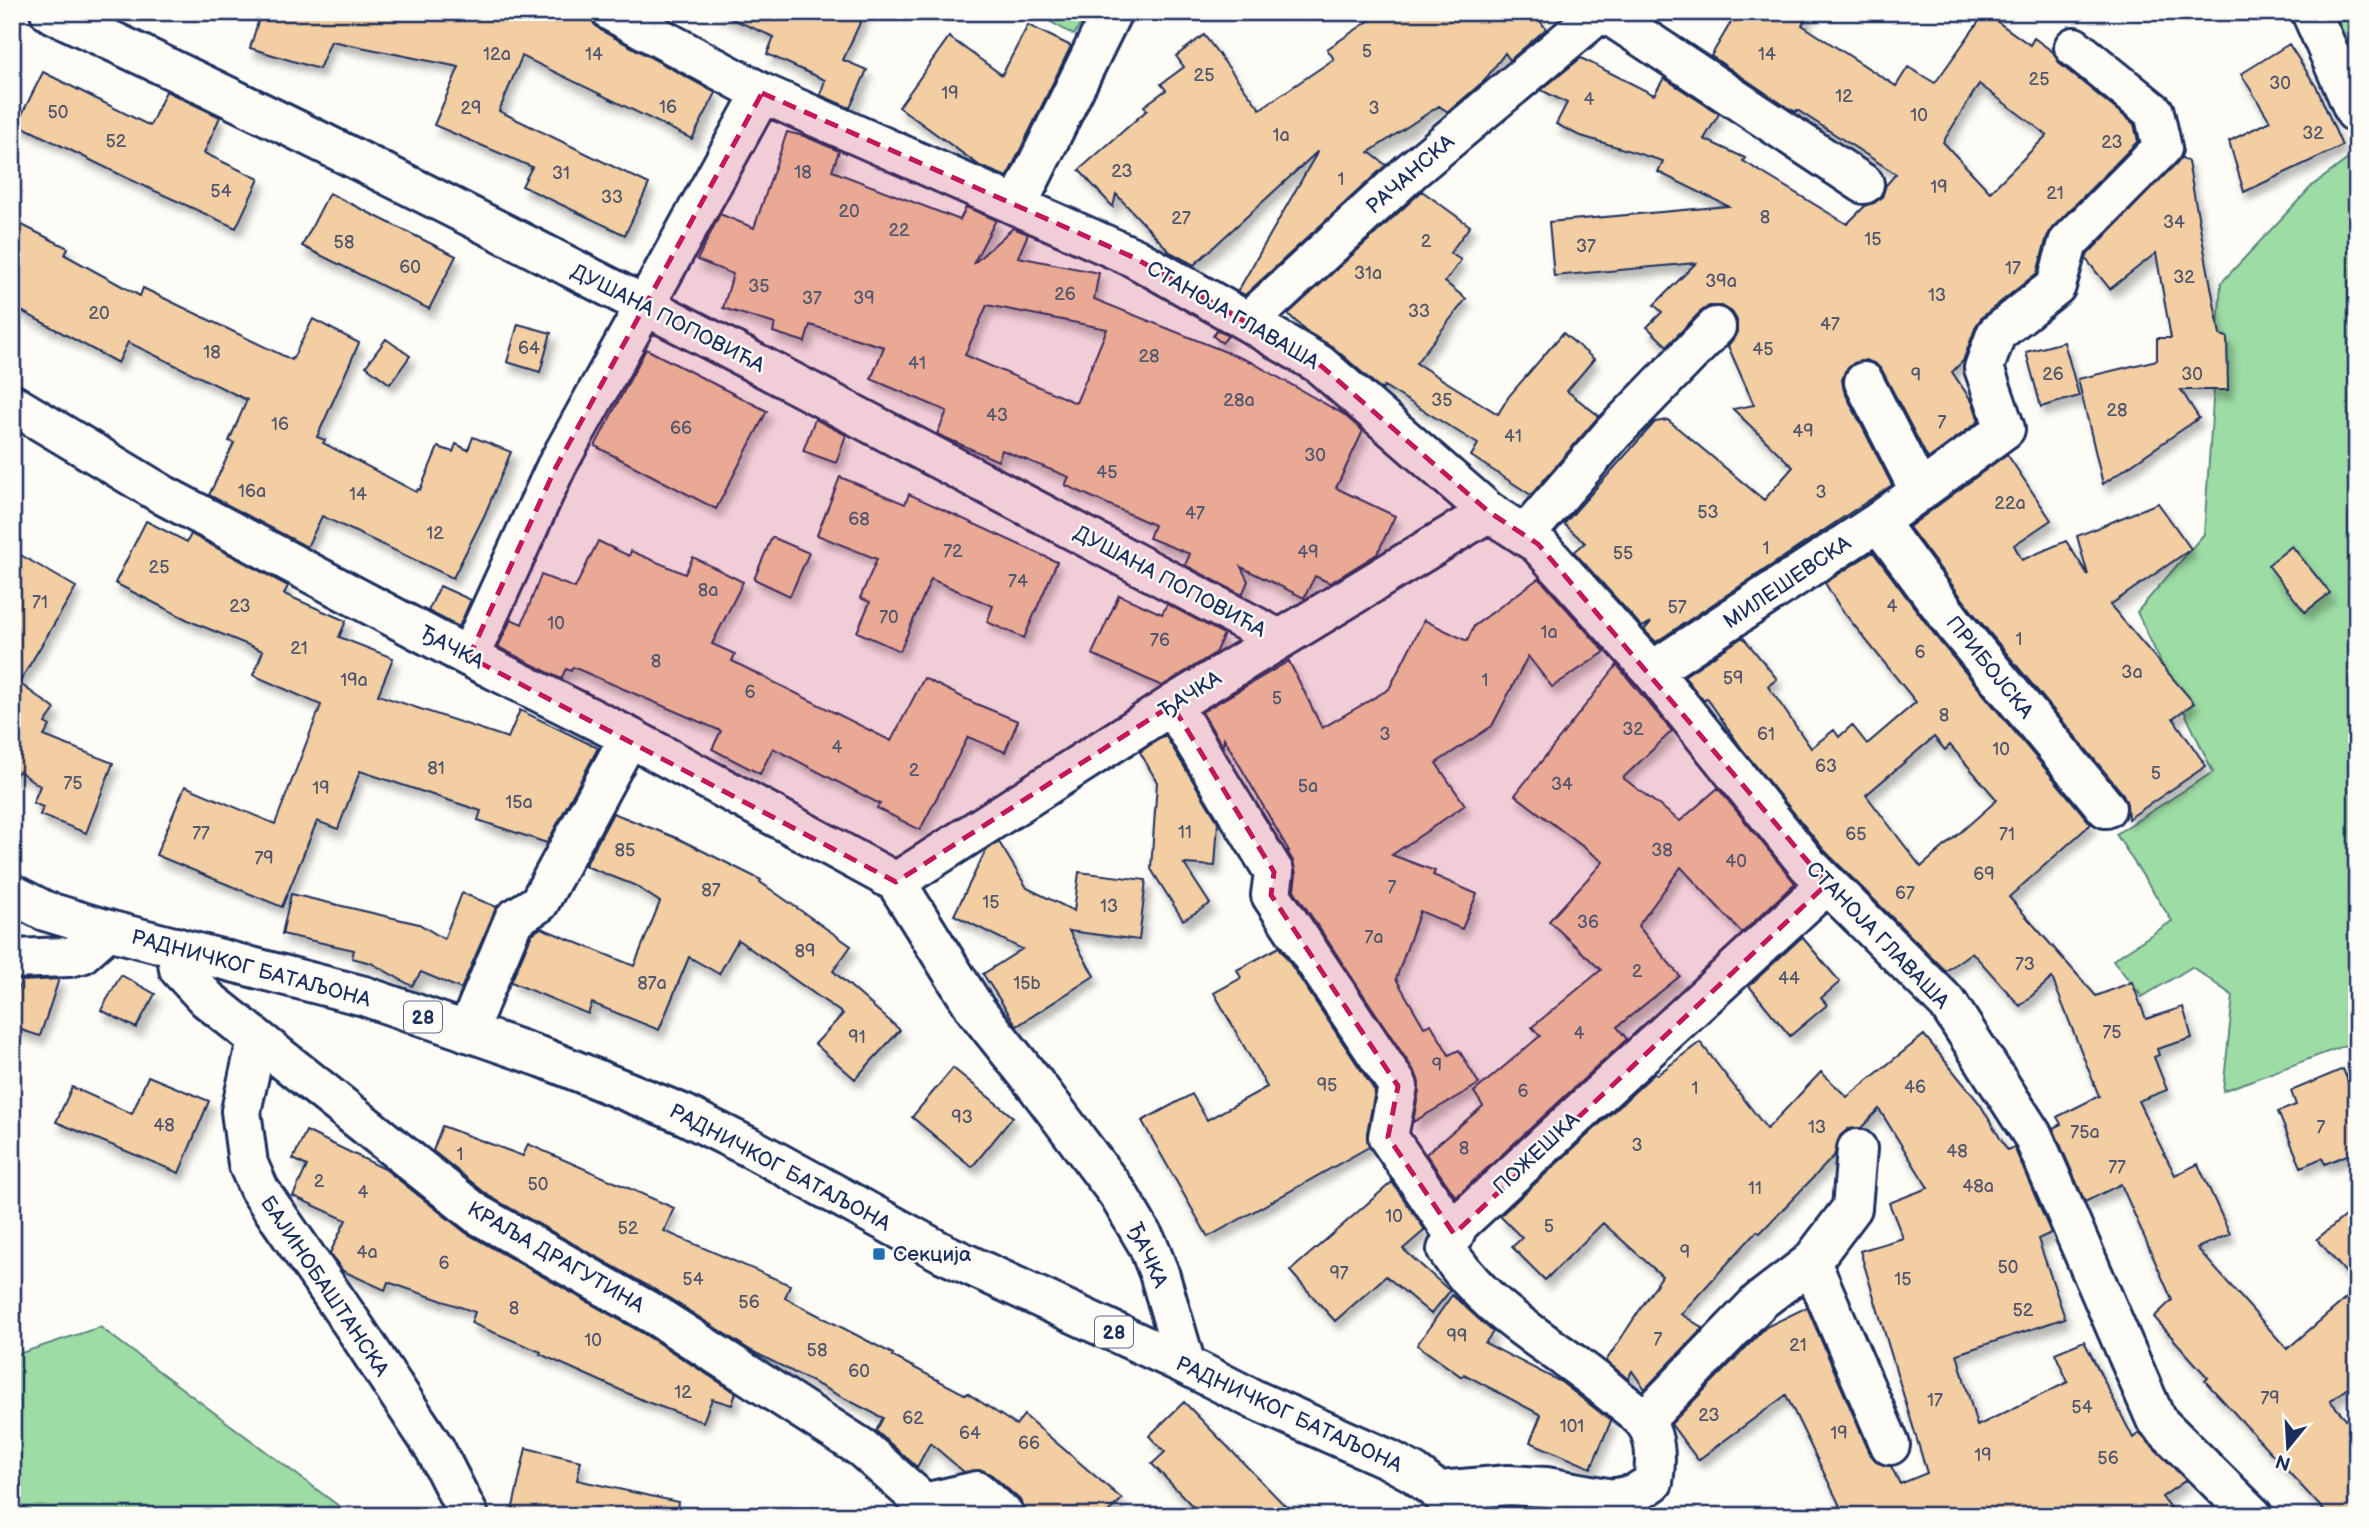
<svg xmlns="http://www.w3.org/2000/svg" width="2369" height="1528" font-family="'Balsamiq Sans',sans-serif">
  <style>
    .green { fill: #9ddca4; stroke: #5c8681; stroke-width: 2 }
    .building { fill: #f3cea3; stroke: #1b2f5e; stroke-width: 2; fill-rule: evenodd; filter: url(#shadow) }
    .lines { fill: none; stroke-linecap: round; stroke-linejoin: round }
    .minor-casing { stroke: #1b2f5e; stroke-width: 44 }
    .major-casing { stroke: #1b2f5e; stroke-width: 44 }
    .minor { stroke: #fdfcf7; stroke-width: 38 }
    .major { stroke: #fdfcf7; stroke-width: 38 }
    .marked { fill: #c2185b; fill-opacity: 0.2; stroke: #c2185b; stroke-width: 5; stroke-dasharray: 14 9; stroke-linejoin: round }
    .poi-dot { fill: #1f6fb2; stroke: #fdfcf7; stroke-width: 2.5 }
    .labels { text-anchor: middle; stroke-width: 5; stroke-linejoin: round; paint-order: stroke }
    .number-label { font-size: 18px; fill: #51576f }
    .shield { fill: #fdfcf7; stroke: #5f6c8c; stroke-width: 2 }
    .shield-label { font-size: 19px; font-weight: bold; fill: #1b2f5e }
    .street-label { font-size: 21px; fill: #1b2f5e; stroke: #fdfcf7 }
    .poi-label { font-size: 21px; fill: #1b2f5e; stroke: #fdfcf7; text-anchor: start }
  </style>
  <defs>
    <filter id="shadow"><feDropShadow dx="4.5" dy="8" stdDeviation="3.5" flood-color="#0004"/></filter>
  </defs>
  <rect width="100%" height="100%" fill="#fdfcf7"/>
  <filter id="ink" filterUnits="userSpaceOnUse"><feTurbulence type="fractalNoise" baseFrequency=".0143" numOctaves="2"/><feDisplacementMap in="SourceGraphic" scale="14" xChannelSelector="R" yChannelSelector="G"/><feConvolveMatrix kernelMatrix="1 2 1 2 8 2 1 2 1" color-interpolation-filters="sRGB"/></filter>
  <g filter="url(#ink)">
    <path class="green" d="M1033,12H1088L1074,35Z
      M2318,12H2357V107Z
      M2357,152V1041L2223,1091L2233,996L2192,967L2142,997L2113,960L2172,921L2116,834L2213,772L2137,612L2204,534L2221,283L2312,186Z
      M100,1327L352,1516H12V1356Z"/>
    <path class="building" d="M261,12H583L591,16L594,24L602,31L716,93L692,139L522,56L499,111L649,184L625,235L522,186L532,167L434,125L459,67L331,41L319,69L250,48Z
      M716,12H865L843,60L867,70L850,108L820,95L825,80L767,54L774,37Z
      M1382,12H1534L1546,29L1510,60L1505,53L1484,81L1448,112L1439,106L1369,152L1386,165L1245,295L1238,291L1318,151L1194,265L1170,252L1116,194L1113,207L1079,170L1147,110L1144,106L1166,90L1161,84L1184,67L1176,56L1204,35L1260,109L1334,59L1327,49Z
      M1737,12H1810L1802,25L1896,86L1908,67L1935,83L1985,13L2030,45L2034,38L2053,52L2060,64L2134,124L2138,141L2052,228L2047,237L2037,273L1982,317L1976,326L1963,361L1952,372L1973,403L1979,421L1928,459L1883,372L1876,364L1866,360L1854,363L1845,371L1842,380L1844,391L1892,485L1656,642L1644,630L1651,622L1642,627L1574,552L1585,543L1564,524L1655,422L1668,420L1764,500L1793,467L1733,409L1754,405L1728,346L1737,332V320L1732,312L1722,306H1709L1700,312L1667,346L1647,327L1662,312L1654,305L1696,263L1554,276L1549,222L1728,206L1658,172L1663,161L1578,135L1556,124L1567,103L1541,90L1581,58L1654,95L1664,78L1719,114L1704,139L1745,158L1743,161L1847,224L1866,205L1874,203L1882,197L1886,185L1896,174L1797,110L1796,112L1788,108L1711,56ZM1979,84L2047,135L1990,192L1943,142Z
      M1028,25L1071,46L1007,177L980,166L899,107L949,37L1002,75Z
      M2289,44L2317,88L2342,146L2244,192L2229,141L2270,121L2241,74Z
      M43,72L150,126L166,91L220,117L204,153L259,179L236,228L131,180L17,124Z
      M787,132L804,136L839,151L832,171L960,220L966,207L996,220L973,264L1013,228L1028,234L1018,257L1099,273L1094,299L1251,362L1343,414L1363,431L1336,488L1395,516L1377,554L1330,583L1315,576L1304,598L1241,567L1248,581L1242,595L1185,565L1190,554L1149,538L1154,525L1065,485L1069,477L1002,450L998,461L937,434L947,411L871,379L884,347L810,325L805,342L773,332L775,324L723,308L733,274L697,260L720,214L754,228ZM987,305L1107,329L1076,403L965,355Z
      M2181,157L2188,162L2220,335L2227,337L2228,390H2181L2199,418L2103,484L2078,379L2157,360V338H2171L2156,253L2110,289L2086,259L2088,254Z
      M1422,191L1470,226L1450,253L1461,260L1445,282L1466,299L1416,363L1498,414L1509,396L1563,333L1594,359L1567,391L1599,416L1531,495L1471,456L1478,444L1384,386L1382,390L1333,347L1306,331L1288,314Z
      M329,193L456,256L429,309L302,246Z
      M12,220L68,248L65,255L140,296L143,288L292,360L313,319L359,343L317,437L325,440L323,443L416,492L418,489L420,490L438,447L453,452L456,444L468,450L473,437L511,452L485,514L453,578L322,516L307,547L209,495L234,443L229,441L247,400L128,342L118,363L12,306Z
      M518,324L551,333L540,372L507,362Z
      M1217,330L1228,336L1222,343L1213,336Z
      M386,339L410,356L390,384L366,366Z
      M2064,342L2079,396L2041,407L2026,352Z
      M646,349L767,411L716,509L595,446Z
      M815,419L846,435L836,463L803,451Z
      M2007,454L2051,520L2014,545L2022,560L2066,541L2088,575L2077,536L2158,503L2191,549L2110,605L2194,703L2173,718L2206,766L2128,819L2127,804L2123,794L1974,614L1909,527Z
      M840,477L905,504L909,494L1057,562L1024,638L987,622L993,606L931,579L900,651L857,632L870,602L860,598L877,559L817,535Z
      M146,521L187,542L191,534L288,586L284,594L346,621L339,637L393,658L378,695L508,738L520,710L598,748L547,843L478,820L481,811L360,771L338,829L317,821L282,907L156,855L185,786L275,824L321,705L253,675L263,651L192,622L115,583Z
      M772,537L809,553L790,596L754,579Z
      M598,541L629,556L631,551L685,574L693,557L743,582L712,644L735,654L732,661L891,741L924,678L974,703L1018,721L1005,752L968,737L920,830L877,808L880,804L773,748L760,774L712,749L721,731L573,667L571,671L566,669L561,679L498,647L511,619L522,624L541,575L575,588Z
      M2292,546L2330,593L2305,612L2268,565Z
      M12,550L76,587L19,683L55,709L45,723L50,726L44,736L113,763L86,833L40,815L43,807L33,803L40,786L19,771L12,780Z
      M1873,552L1940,642L2091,824L2009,897L2096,996L2132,982L2146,1019L2183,1007L2192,1038L2157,1049L2159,1055L2154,1057L2167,1090L2138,1101L2175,1175L2198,1164L2230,1234L2197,1248L2287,1349L2357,1289V1381L2330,1401L2357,1431V1516H2329L2205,1381L2208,1378L2154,1317L2172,1300L2121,1184L2085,1202L2053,1128L2061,1124L2057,1117L2099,1096L2052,978L2020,1006L1972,952L1946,971L1824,850L1742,749L1707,698L1704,701L1684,676L1743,637L1777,679L1768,686L1811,748L1834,730L1839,737L1852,725L1867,744L1916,702L1841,609L1825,583ZM1934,737L1945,750L1950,745L1997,800L1921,867L1866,795Z
      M1539,578L1605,652L1552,687L1528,656L1492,726L1436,763L1465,805L1392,855L1435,871L1433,875L1477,894L1462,929L1420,911L1396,979L1424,1027L1431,1024L1449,1055L1459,1050L1479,1084L1413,1122L1419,1090L1416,1074L1294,890L1296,874L1293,861L1287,851H1289L1224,738L1223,747L1202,712L1289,661L1322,728L1389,689L1424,620L1467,641L1474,626Z
      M440,586L471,600L459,627L428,611Z
      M1119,595L1162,614L1167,604L1224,634L1215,653L1162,686L1092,654Z
      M1617,665L1672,731L1623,778L1680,821L1718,788L1795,883L1742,933L1681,867L1638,926L1680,976L1617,1027L1627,1039L1456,1197L1426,1154L1483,1106L1474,1092L1540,1036L1532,1027L1601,970L1549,921L1603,862L1515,795Z
      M1165,735L1218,822L1215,866L1184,864L1210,904L1183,920L1151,869L1157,782L1140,752Z
      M613,813L679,839L761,880L760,882L851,946L833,971L900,1030L855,1079L815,1044L843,1014L738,940L719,974L689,957L659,1030L592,1003L588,1014L511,982L532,934L541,928L634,966L660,902L634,885L585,866Z
      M999,842L1027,888L1074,911L1079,872L1146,880L1139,940L1069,931L1094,976L1017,1026L983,974L1022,949L954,915L986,850Z
      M462,893L497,907L461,989L421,972L412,986L371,963L352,958L354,950L282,934L291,894L419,924L444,939Z
      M1802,937L1840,982L1821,998L1827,1005L1790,1036L1749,986Z
      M1279,947L1375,1091L1367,1133L1369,1147L1208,1237L1142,1121L1192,1094L1207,1120L1267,1087L1214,993L1241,978L1237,970Z
      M121,975L155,994L136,1028L101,1010Z
      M59,979L40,1036L12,1027V1006L21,981Z
      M1924,1035L1980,1104L2007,1150L2014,1147L2051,1233L2038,1239L2065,1318L1957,1354L1977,1426L2068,1382L2055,1353L2084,1341L2133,1438L2139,1433L2186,1480L2162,1497L2176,1516H1824L1823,1513L1840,1506L1786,1395L1698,1460L1671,1424L1766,1327L1807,1307L1870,1454L1878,1463L1891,1466L1900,1484L1927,1473L1860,1251L1903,1238L1889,1203L1928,1188L1879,1109L1861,1128L1848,1129L1840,1136L1834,1156L1760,1233L1757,1231L1681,1314L1703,1328L1645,1389L1632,1371L1628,1379L1606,1361L1662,1276L1603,1223L1545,1280L1512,1247L1522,1238L1500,1216L1655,1073L1657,1075L1700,1042L1767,1129L1821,1072L1847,1097Z
      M953,1068L1013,1117L972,1167L912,1117Z
      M2343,1069L2357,1103V1151L2325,1164L2322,1158L2301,1167L2278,1112L2296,1105L2291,1091Z
      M148,1076L209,1101L179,1173L56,1122L72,1087L132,1114Z
      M442,1126L523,1156L528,1144L674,1208L664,1231L790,1285L785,1298L893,1354L892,1356L966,1395L967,1393L1016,1425L1024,1415L1122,1499L1104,1516H1026L1025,1509L1020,1500L992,1475L982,1470L964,1472L930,1443L917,1467L876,1431L883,1418L750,1350L666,1296L489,1196L433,1151Z
      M306,1131L385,1169L466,1233L644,1334L736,1393L732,1405L712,1399L703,1422L647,1402L540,1354L541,1352L471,1323L475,1312L388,1282L385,1290L343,1271L330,1253L346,1220L293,1196L307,1166L293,1159Z
      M1392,1182L1425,1230L1403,1249L1450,1291L1431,1314L1386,1276L1335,1321L1290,1271Z
      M2357,1206V1286L2317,1239Z
      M1452,1295L1493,1332L1485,1343L1561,1382L1611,1421L1591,1468L1530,1442L1541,1415L1464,1374L1462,1377L1417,1345Z
      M1184,1402L1295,1516H1202L1152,1464L1165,1452L1149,1436Z
      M526,1448L581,1461L577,1480L678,1502L676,1516H511Z"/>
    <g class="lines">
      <defs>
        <path id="minor" d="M50,12C467,206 872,424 1279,639
          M612,12L762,93L1135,258L1248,322L1319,364L1489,512L1538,544L1652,671L1808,865L1948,1004L2033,1136L2156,1420L2253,1516
          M1604,12L1864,184
          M2311,12L2355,112
          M1017,206L1112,12
          M1248,322L1410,172L1601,12
          M1864,382L1920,492
          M12,404L165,496L469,657L629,737L896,882L976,1010L1039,1089L1118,1194L1148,1245L1159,1273L1186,1365
          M1878,522L1957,628L2106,808
          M1526,534L1613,433L1716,327
          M469,657L556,467L762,93
          M1652,671L1878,522L2005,429L1984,368L1996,334L2056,286L2068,243L2162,148L2154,112L2074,47
          M1172,705L1274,872L1271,895L1398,1086L1388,1137L1454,1234
          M896,882L1172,705L1489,512
          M176,947L179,969L207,999L477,1214L655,1315L862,1448L924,1503L927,1516
          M12,959L69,957L81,954L108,930
          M467,1032L514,919L539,903L629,737
          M257,1040L241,1111L248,1164L259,1189L353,1325L435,1449L469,1516
          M1811,1262L1890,1445
          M1644,1421L1760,1301L1811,1262L1852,1208L1857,1149
          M1439,1491L1508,1485L1546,1487L1612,1499L1635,1494L1653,1482C1656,1463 1657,1437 1644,1421C1635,1410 1621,1402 1611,1393C1554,1344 1489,1316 1447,1250L1459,1224L1827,884
          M924,1503L977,1491L1005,1516"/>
        <path id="major" d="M12,894L45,911L108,930L364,996L544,1058L683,1114L751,1148L943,1253L1186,1365L1255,1400L1388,1459L1414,1473L1470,1516"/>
      </defs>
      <use href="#minor" class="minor-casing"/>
      <use href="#major" class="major-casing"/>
      <use href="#minor" class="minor"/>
      <use href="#major" class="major"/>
    </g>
  </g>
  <path class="marked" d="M762,93L1135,258L1319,364L1489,512L1538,544L1827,884L1454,1234L1388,1137L1398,1086L1271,895L1274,872L1172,705L896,882L469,657L556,467Z"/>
  <rect class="poi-dot" x="872" y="1247" width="14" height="14" rx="3.5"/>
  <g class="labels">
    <g class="number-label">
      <text x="1367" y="57">5</text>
      <text x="497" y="60">12a</text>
      <text x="594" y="60">14</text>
      <text x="1767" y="60">14</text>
      <text x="1204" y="81">25</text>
      <text x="2039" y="85">25</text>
      <text x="2280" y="89">30</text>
      <text x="950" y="99">19</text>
      <text x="1844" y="102">12</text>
      <text x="1589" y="105">4</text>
      <text x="668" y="113">16</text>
      <text x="471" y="114">29</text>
      <text x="1374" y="114">3</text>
      <text x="58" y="118">50</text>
      <text x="1919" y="121">10</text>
      <text x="2313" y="139">32</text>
      <text x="1281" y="141">1a</text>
      <text x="116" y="147">52</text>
      <text x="2112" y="148">23</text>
      <text x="1122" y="177">23</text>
      <text x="803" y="178">18</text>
      <text x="561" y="179">31</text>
      <text x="1341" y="185">1</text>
      <text x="1939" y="193">19</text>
      <text x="221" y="197">54</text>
      <text x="2055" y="199">21</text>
      <text x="612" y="203">33</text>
      <text x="849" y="217">20</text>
      <text x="1765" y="223">8</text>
      <text x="1181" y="224">27</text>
      <text x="2174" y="228">34</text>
      <text x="899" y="236">22</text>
      <text x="1873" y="245">15</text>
      <text x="1426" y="247">2</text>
      <text x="344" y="248">58</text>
      <text x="1586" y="252">37</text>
      <text x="410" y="273">60</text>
      <text x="2013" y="274">17</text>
      <text x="1368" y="279">31a</text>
      <text x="2184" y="283">32</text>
      <text x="1721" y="287">39a</text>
      <text x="759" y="292">35</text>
      <text x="1065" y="300">26</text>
      <text x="1937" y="301">13</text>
      <text x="812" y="304">37</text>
      <text x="864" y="304">39</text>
      <text x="1419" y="317">33</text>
      <text x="99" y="319">20</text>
      <text x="1830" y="330">47</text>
      <text x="529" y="354">64</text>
      <text x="1763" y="355">45</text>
      <text x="212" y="358">18</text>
      <text x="1149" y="362">28</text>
      <text x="917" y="369">41</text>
      <text x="2053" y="380">26</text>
      <text x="2192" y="380">30</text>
      <text x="1916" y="381">9</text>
      <text x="1239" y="406">28a</text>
      <text x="1442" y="406">35</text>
      <text x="2117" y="416">28</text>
      <text x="997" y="421">43</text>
      <text x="1942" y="428">7</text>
      <text x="280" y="430">16</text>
      <text x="681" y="434">66</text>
      <text x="1803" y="437">49</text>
      <text x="1513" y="442">41</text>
      <text x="1315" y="461">30</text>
      <text x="1107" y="478">45</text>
      <text x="252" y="497">16a</text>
      <text x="1821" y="498">3</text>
      <text x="358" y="500">14</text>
      <text x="2010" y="509">22a</text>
      <text x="1708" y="518">53</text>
      <text x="1195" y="519">47</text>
      <text x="859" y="525">68</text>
      <text x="435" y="539">12</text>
      <text x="1766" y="554">1</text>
      <text x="953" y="557">72</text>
      <text x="1308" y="558">49</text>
      <text x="1623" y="559">55</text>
      <text x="159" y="573">25</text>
      <text x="1018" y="587">74</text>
      <text x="708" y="596">8a</text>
      <text x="40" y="608">71</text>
      <text x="240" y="612">23</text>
      <text x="1892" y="612">4</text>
      <text x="1677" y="613">57</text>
      <text x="889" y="623">70</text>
      <text x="556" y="629">10</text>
      <text x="1549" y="638">1a</text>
      <text x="2019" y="645">1</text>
      <text x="1160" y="646">76</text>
      <text x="299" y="654">21</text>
      <text x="1920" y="658">6</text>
      <text x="656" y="667">8</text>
      <text x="2132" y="678">3a</text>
      <text x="1733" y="684">59</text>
      <text x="354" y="686">19a</text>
      <text x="1485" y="686">1</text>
      <text x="750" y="698">6</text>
      <text x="1277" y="704">5</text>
      <text x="1944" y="721">8</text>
      <text x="1633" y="735">32</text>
      <text x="1385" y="740">3</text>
      <text x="1766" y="740">61</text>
      <text x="837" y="753">4</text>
      <text x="2001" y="755">10</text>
      <text x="1826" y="772">63</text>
      <text x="436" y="774">81</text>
      <text x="914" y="776">2</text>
      <text x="2156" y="779">5</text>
      <text x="73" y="789">75</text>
      <text x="1562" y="790">34</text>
      <text x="1308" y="792">5a</text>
      <text x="321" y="794">19</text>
      <text x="519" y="808">15a</text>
      <text x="1185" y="838">11</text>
      <text x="201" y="839">77</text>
      <text x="1856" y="840">65</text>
      <text x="2007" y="840">71</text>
      <text x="625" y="856">85</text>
      <text x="1662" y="856">38</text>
      <text x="264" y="864">79</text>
      <text x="1736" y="867">40</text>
      <text x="1984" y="880">69</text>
      <text x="1392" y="893">7</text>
      <text x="711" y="896">87</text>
      <text x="1905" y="899">67</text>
      <text x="991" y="908">15</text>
      <text x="1109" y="912">13</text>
      <text x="1588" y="928">36</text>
      <text x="1374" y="943">7a</text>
      <text x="805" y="957">89</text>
      <text x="2025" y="970">73</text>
      <text x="1637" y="977">2</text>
      <text x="1789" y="984">44</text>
      <text x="652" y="989">87a</text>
      <text x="1027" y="989">15b</text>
      <text x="2112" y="1038">75</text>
      <text x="1579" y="1039">4</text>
      <text x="857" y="1043">91</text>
      <text x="1437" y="1071">9</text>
      <text x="1327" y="1091">95</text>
      <text x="1915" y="1093">46</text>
      <text x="1695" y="1094">1</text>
      <text x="1523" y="1097">6</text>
      <text x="962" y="1123">93</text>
      <text x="164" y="1131">48</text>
      <text x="1817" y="1133">13</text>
      <text x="2321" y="1133">7</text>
      <text x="2085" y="1138">75a</text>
      <text x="1637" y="1151">3</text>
      <text x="1464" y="1154">8</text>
      <text x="1957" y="1157">48</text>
      <text x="460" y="1160">1</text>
      <text x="2117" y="1173">77</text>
      <text x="319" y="1187">2</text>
      <text x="538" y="1190">50</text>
      <text x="1978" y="1192">48a</text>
      <text x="1755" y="1194">11</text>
      <text x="363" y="1198">4</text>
      <text x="1394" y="1222">10</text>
      <text x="1549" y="1232">5</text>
      <text x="628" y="1234">52</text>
      <text x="367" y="1258">4a</text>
      <text x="1685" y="1258">9</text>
      <text x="444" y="1269">6</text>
      <text x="2008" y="1273">50</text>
      <text x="1339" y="1279">97</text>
      <text x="693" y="1285">54</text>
      <text x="1903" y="1285">15</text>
      <text x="749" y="1308">56</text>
      <text x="514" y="1314">8</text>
      <text x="2023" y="1316">52</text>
      <text x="1457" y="1342">99</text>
      <text x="1658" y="1345">7</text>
      <text x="593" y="1346">10</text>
      <text x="1798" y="1351">21</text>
      <text x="817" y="1356">58</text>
      <text x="859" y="1377">60</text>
      <text x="683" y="1398">12</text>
      <text x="2270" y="1404">79</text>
      <text x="1935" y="1406">17</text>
      <text x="2082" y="1413">54</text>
      <text x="1709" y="1421">23</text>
      <text x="913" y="1424">62</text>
      <text x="1572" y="1432">101</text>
      <text x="970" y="1439">64</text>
      <text x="1839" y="1439">19</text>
      <text x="1029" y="1449">66</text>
      <text x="1983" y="1461">19</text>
      <text x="2108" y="1464">56</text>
    </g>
    <g class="shield">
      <rect x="404" y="1001.5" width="38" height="31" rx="5"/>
      <rect x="1095" y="1316.5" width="38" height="31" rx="5"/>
    </g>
    <g class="shield-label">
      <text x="423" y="1024">28</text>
      <text x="1114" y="1339">28</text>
    </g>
    <g class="street-label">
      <text transform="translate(1410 174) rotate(-41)" y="7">РАЧАНСКА</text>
      <text transform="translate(1233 315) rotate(30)" y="7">СТАНОЈА ГЛАВАША</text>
      <text transform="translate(668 318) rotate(27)" y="7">ДУШАНА ПОПОВИЋА</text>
      <text transform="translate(1170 581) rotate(28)" y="7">ДУШАНА ПОПОВИЋА</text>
      <text transform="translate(1787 582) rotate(-34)" y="7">МИЛЕШЕВСКА</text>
      <text transform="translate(452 647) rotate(28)" y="7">ЂАЧКА</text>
      <text transform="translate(1990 667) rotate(51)" y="7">ПРИБОЈСКА</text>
      <text transform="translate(1190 694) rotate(-32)" y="7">ЂАЧКА</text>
      <text transform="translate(1878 935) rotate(46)" y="7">СТАНОЈА ГЛАВАША</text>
      <text transform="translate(251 968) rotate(15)" y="7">РАДНИЧКОГ БАТАЉОНА</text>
      <text transform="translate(1536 1153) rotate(-43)" y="7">ПОЖЕШКА</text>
      <text transform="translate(780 1167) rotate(28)" y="7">РАДНИЧКОГ БАТАЉОНА</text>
      <text transform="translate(1148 1255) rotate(66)" y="7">ЂАЧКА</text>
      <text transform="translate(556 1257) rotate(30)" y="7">КРАЉА ДРАГУТИНА</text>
      <text transform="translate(325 1286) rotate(56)" y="7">БАЈИНОБАШТАНСКА</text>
      <text transform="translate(1289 1414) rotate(25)" y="7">РАДНИЧКОГ БАТАЉОНА</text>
    </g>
    <g class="poi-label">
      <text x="893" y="1261">Секција</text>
    </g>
  </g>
  <rect width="2369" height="1528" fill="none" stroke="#fdfcf7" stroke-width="42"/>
  <rect x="21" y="21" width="2327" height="1486" fill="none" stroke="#1b2f5e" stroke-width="2.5" filter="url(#ink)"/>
  <g transform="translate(2288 1447) rotate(198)" stroke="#fdfcf7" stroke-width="5" paint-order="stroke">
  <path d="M0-5L12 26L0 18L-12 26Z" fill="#1b2f5e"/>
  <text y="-10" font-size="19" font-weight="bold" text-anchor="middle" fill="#1b2f5e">N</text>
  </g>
</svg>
